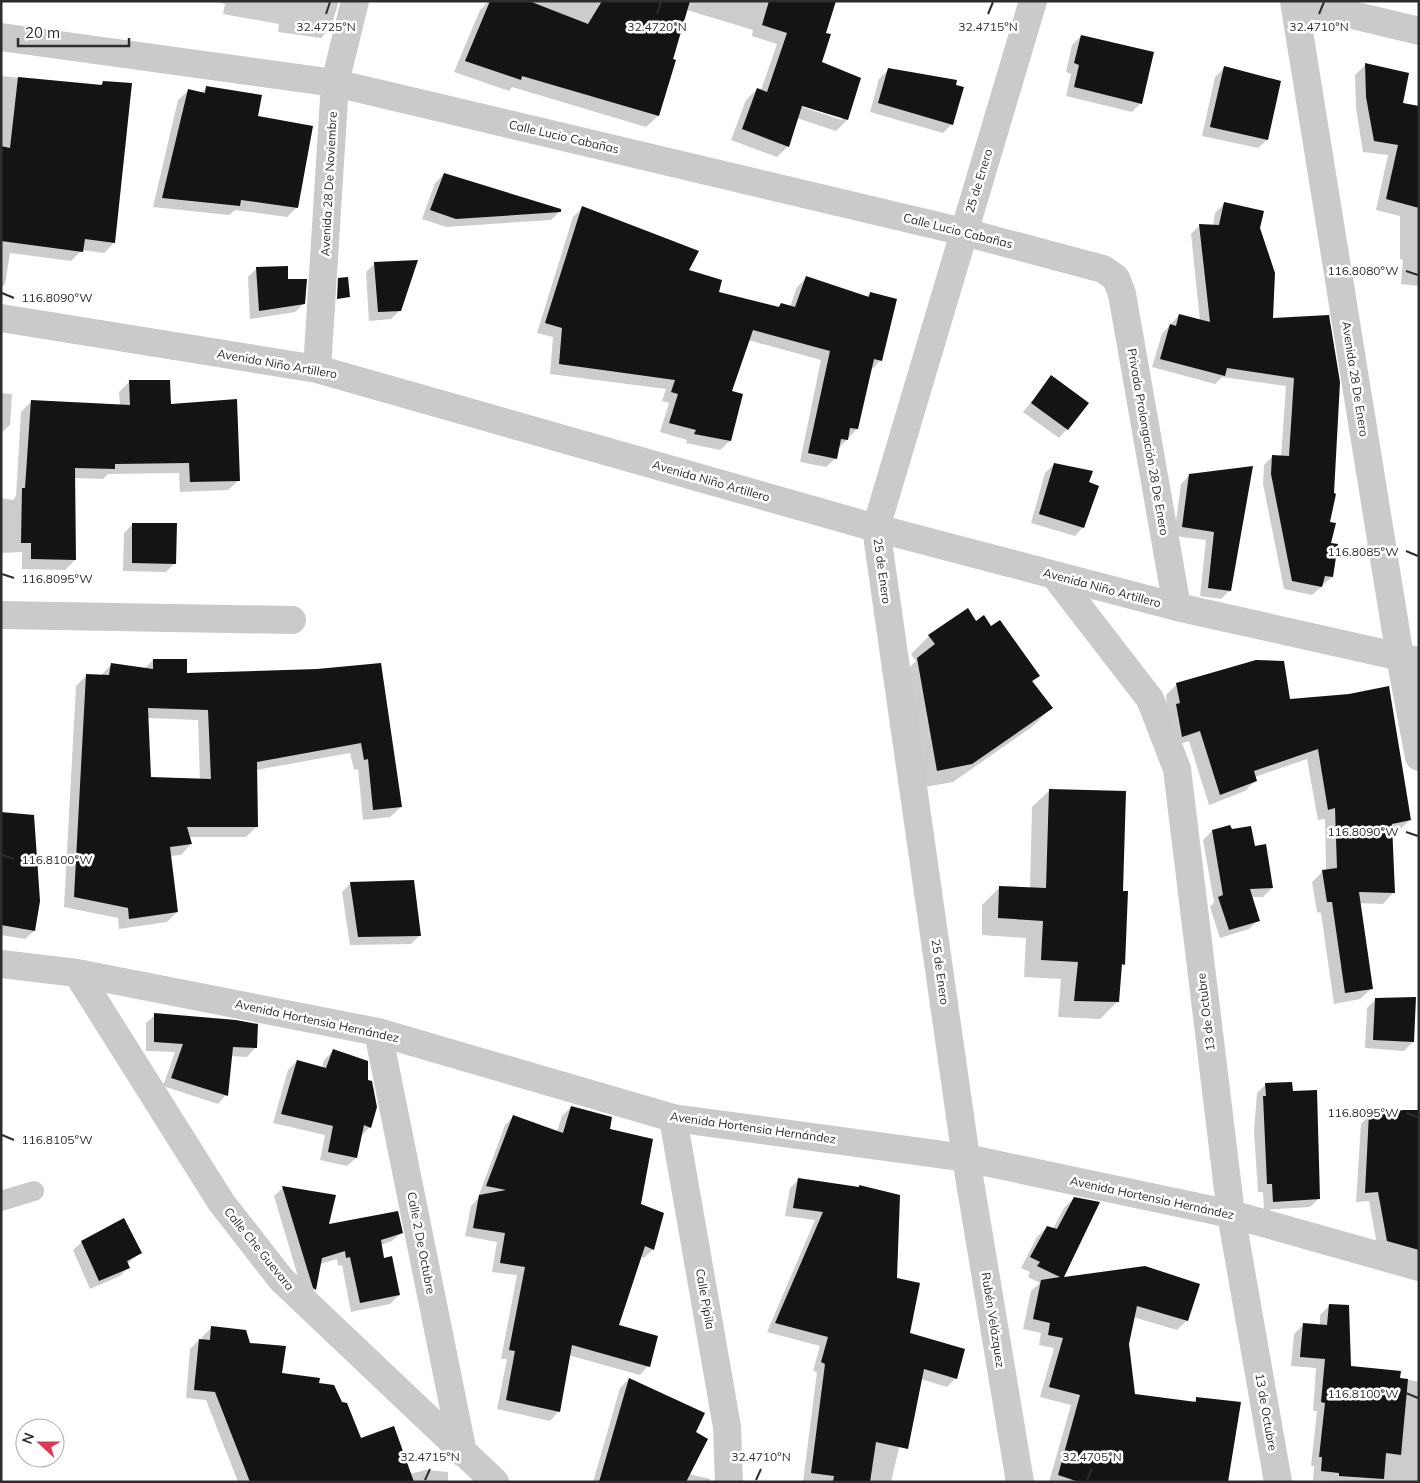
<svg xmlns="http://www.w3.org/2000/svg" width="1420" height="1483" font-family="Mulish,sans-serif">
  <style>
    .shadow { fill: #0003; fill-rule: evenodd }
    .building { fill: #141414; fill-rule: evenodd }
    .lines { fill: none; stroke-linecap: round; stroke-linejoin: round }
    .service { stroke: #cacaca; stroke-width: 20 }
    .minor { stroke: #cacaca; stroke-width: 28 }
    .ticks { fill: none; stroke: #2d2d2d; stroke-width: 2 }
    .labels { text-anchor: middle; stroke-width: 5; stroke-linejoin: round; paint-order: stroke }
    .street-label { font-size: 12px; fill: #2d2d2d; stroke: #fff }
    .ticks-label { font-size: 12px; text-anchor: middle; fill: #2d2d2d; stroke: #fff; stroke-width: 5; stroke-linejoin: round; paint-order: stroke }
  </style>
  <rect width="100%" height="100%" fill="#fff"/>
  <path class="shadow" d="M211,1H339L331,27L321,38L278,32L279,24L223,14L225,4Z
    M489,1H834L825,34L820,62L860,78L847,120L836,131L797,118L788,146L777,157L731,140L746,100L757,89L761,90L777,44L752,36L753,30L687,10L658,116L646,127L512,87L509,91L454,72L480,10ZM797,103L842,117V120L796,105Z
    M1081,36L1141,103L1132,112L1066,96L1071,74L1066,72L1072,45Z
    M1366,64L1402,104L1419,107V286L1401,284L1403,260L1400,259V216L1376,210L1388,155L1363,152L1356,108L1355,75Z
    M1224,68L1267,140L1258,148L1202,136L1215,77Z
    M888,70L952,124L943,133L870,112L879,79Z
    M1,76L99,86L103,82L114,243L104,253L82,250L71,261L10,253L5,284L1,288Z
    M207,87L257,117L297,207L287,217L235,210L229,215L153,207L178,100L188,91L200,94Z
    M444,174L560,211L551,220L446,227L422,219L435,183Z
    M1224,204L1258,228L1272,319L1328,317V522L1332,577L1312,595L1284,589L1263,484L1264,465L1273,456L1281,457L1286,386L1222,377L1215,384L1152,367L1162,334L1179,315L1200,321L1191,234L1200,225L1213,226L1215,213Z
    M582,208L688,270L717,293L777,308L781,304L790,307L797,287L806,278L866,297L870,293L881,360L871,370L857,429L838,449L836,458L826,467L800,462L821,360L748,340L730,392L742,395L730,441L720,450L686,443L687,440L660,432L669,403L662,401L666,389L550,374L553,337L537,333L573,217Z
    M375,263L400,310L391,319L369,321L366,272Z
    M257,268L287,281L304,303L295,312L250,319L248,277Z
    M1052,377L1067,429L1059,438L1023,412Z
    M129,382L170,405L239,480L228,490L180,492L179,473L108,474L103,479L74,478L75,560L65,570L22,569V552L1,553V498L13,500L16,496L21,412L31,402L120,406L119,392Z
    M1,393L12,394L10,425L1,433Z
    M1054,464L1088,483L1083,527L1075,536L1031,523L1045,473Z
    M1251,467L1230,590L1221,599L1200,596L1206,540L1174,536L1181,484L1190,475Z
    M133,524L174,564L166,572L123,571L124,533Z
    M976,622L991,628L1038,676L1032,682L1051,708L1033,726L953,782L919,788L900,677L916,661L911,654L929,636Z
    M153,660L185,674L317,671L401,807L390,817L363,820L358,769L354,770L350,753L256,770L257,826L246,837H189L191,844L181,855L170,856L177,912L167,922L119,929L118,918L64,907L76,686L87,675H101L112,664L144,669ZM147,718L198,720L200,780L149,779Z
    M1177,684L1289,700L1410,820L1398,831L1391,832L1394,892L1383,904L1359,903L1372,988L1360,999L1334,1004L1321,913L1317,912L1312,882L1323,871L1326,870L1325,819L1318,820L1307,759L1255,777L1256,780L1245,791L1209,805L1189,741L1171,747L1166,695Z
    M1050,790L1122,892L1124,964L1120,968L1118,1001L1100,1019L1058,1017L1061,979L1024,977L1026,938L982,935V905L999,888L1030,889L1032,807Z
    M1,813L34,931L25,939L1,935Z
    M1212,831L1254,848L1272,888L1263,897H1251L1258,920L1249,929L1220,938L1210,907L1214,902L1203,840Z
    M351,883L420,935L411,944L350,945L342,892Z
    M1376,999L1413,1042L1404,1051L1365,1048L1367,1008Z
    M155,1015L255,1048L247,1057L231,1056L226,1095L218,1104L163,1086L175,1052L146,1051V1023Z
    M333,1051L367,1081L370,1127L361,1136L356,1158L347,1166L320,1160L325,1135L273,1123L288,1070L297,1061L322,1068L324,1060Z
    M1266,1084L1319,1198L1310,1207L1264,1210L1263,1192H1258L1254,1131L1257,1093Z
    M571,1107L608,1130L640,1205L653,1249L644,1258L640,1256L617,1326L648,1366L640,1375L568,1355L558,1412L550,1421L497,1409L507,1359H501L517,1275L492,1272L497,1242L465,1236L471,1206L481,1195H479L505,1125L514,1116L557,1132L562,1116Z
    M1419,1110V1261L1378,1250L1369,1201L1356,1202L1361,1124L1370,1115Z
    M799,1179L896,1279L909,1333L956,1378L947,1387L921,1379L905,1422L891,1482H803L817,1372L813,1371L820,1346L767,1332L815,1220L785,1216L790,1188Z
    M283,1188L328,1226L401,1233L392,1241L380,1245L382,1259L399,1295L390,1304L351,1312L342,1265L338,1266L337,1259L320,1264L314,1290L306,1298L304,1297L274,1196Z
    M1074,1198L1062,1278L1187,1320L1177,1330L1133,1317L1128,1344L1133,1395L1192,1403L1197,1398L1227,1482H1049L1071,1405L1040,1397L1054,1348L1039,1345L1041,1333L1023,1329L1031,1291L1040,1283L1028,1277L1030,1272L1021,1268L1037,1237L1047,1227L1053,1229L1064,1208Z
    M82,1242L141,1252L127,1264L128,1268L120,1276L90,1289L73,1250Z
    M1329,1306L1350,1368L1419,1382V1482L1313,1480L1314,1466H1311L1317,1411H1313L1316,1368L1291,1366L1294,1334L1303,1325L1320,1326V1315Z
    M211,1328L249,1344L281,1374L317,1384L360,1439L410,1474L426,1470L448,1472V1482H238L206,1400L186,1398L190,1349L199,1340L202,1341V1337Z
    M629,1379L694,1433L689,1474L710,1479V1482H593L620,1388Z"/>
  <path class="building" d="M490,1H529L588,24L602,1H690L673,59L676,60L659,116L522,76L521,80L465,61Z
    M769,1H836L826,33L831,34L822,62L861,78L848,120L802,106L789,147L742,129L757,88L767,92L787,33L762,25Z
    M1081,35L1154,52L1142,104L1074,87L1079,65L1074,63Z
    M1365,63L1409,73L1403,103L1419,106V208L1386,199L1398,145L1374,141L1366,97Z
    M1224,66L1281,81L1268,140L1210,127Z
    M888,68L957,80L956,85L964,87L953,125L878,103Z
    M18,77L102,85L103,81L132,83L115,243L85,239L83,252L1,241V146L10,148Z
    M206,86L262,95L258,116L313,126L298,208L241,200L240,206L162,198L188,89L205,93Z
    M444,173L561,209V212L456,219L430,210Z
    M1224,202L1264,211L1260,228L1275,273L1273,318L1329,315L1340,382L1334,493L1336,494L1330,522L1336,523L1331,543L1338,544L1333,577L1325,576L1322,587L1292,581L1271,474L1272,455L1289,456L1294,378L1227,368L1225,376L1160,359L1170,324L1176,326L1179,314L1210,322L1199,224L1219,225Z
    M582,206L699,251L689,270L722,280L719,292L779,307L781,303L795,307L806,276L869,297L870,292L897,299L882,361L874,359L858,429L850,428L848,440L841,439L837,459L808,453L830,351L753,330L732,391L743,394L731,441L694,434L696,430L669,423L678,394L671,392L675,380L559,364L562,328L545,323Z
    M418,260L401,311L378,312L374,262Z
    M288,266V279H307L305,304L259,311L256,267Z
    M348,277L350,297L337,299L338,278Z
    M1051,375L1089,403L1068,430L1031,403Z
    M129,380H170L171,404L237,399L240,481L190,482L189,463L115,464V469L75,468L76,560L31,559V543H21L22,488H25L31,400L130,405Z
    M1054,463L1093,471L1089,482L1099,486L1084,528L1039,514Z
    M1253,466L1231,591L1208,588L1214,532L1182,527L1189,474Z
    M132,523H177L176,564L132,563Z
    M968,608L976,621L984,615L991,626L1000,620L1040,676L1032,681L1053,708L972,764L937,771L917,658L935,644L928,635Z
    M153,659H187V673L317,669L381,663L402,807L373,810L368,759L364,760L361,743L257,762L258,827H187L192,844L170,847L178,912L129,919L128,908L74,897L86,674L109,675L111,663L153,669ZM148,708L208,710L211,779L151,777Z
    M1256,660L1284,661L1290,699L1349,694L1389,686L1411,820L1392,824L1395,893L1359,892L1373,989L1345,993L1332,902H1327L1322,870L1337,868L1335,808L1328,810L1318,749L1254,771L1257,781L1220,795L1200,731L1182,737L1176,704L1180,703L1176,683Z
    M1049,789L1126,791L1123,891H1128L1125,965L1122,964L1119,1002L1074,1001L1078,962L1041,960L1043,921L998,918L999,886L1046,888Z
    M1,812L34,815L40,901L35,931L1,925Z
    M1230,825L1232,829L1251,826L1255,846L1266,844L1273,888L1250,889L1260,921L1229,930L1218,897L1223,895L1212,830Z
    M414,880L421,936L358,937L350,882Z
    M1416,997L1414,1042L1373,1040L1375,998Z
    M154,1013L236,1020L258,1024L257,1048L233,1047L228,1096L171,1078L183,1044L154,1042Z
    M333,1049L368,1061V1080L372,1081L377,1107L371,1128L364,1125L357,1158L328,1152L333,1126L281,1114L297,1060L326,1068Z
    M1292,1082L1293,1091L1317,1090L1320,1199L1273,1202L1272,1184H1267L1263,1096H1266L1265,1083Z
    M571,1106L612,1117L610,1129L653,1139L641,1204L664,1213L654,1250L645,1246L619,1325L658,1336L650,1367L572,1345L560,1412L506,1400L515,1351L509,1350L525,1267L500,1263L505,1233L473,1228L479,1195L506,1190L486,1186L513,1115L563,1133Z
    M1404,1110H1419V1250L1387,1241L1378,1192L1365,1193L1369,1113Z
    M798,1178L859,1187V1185L900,1195L897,1278L920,1283L910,1333L965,1349L957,1379L924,1369L908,1449L876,1442L870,1482H833L834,1476L811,1473L825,1364L821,1362L828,1337L775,1323L823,1212L793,1208Z
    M282,1186L336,1195L329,1224L398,1211L403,1233L381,1240L384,1258L392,1256L400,1295L360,1303L350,1257L346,1258L345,1251L322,1258L316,1290L313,1288Z
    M1074,1197L1100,1202L1064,1277L1145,1266L1200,1284L1188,1321L1137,1306L1129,1344L1135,1394L1196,1402V1397L1241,1402L1228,1482H1079L1058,1475L1080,1395L1049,1387L1063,1338L1048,1335L1050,1323L1033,1319L1041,1280L1060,1277L1037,1266L1040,1262L1030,1257L1047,1226L1057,1229Z
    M124,1218L142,1253L127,1261L130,1268L99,1281L81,1241Z
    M1329,1304L1349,1305L1351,1366L1401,1371L1400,1378L1408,1379L1401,1455L1386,1453L1384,1479L1339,1476V1473L1321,1471L1322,1457H1319L1325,1403L1321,1402L1325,1359L1300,1357L1303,1323L1327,1325Z
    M211,1326L246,1330L250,1343L286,1346L282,1373L320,1378L319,1383L334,1385L342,1402L347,1403L361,1438L394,1426L414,1482H250L215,1392L194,1390L199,1339L210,1340Z
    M629,1378L705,1413L696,1432L708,1439L686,1482H599Z"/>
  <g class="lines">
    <path class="service" d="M1,1201L34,1191"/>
    <path class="minor" d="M1419,31L1294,1L1400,657L1419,757
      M1,37L335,83L964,232L1103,269L1116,278L1122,294L1177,607
      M1,318L317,369L876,528L1177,607L1419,661
      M317,369L335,83L355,1
      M1055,576L1150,699L1177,769L1231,1214L1278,1482
      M1,615L292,620
      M1,964L77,973L378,1032L673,1118L966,1158L1231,1214L1419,1267
      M77,973L221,1202L281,1279L495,1482
      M378,1032L463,1453
      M673,1118L727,1427L729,1482
      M1020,1482L966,1158L876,528L1033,1"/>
  </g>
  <path class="ticks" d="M326,14L330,2M657,14L661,2M988,14L993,2M1319,14L1324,2M1406,271L1418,275M2,293L14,298M1406,551L1418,556M2,574L14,578M1406,832L1418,836M2,855L14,859M1406,1113L1418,1117M2,1135L14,1140M1406,1393L1418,1398M425,1480L430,1469M756,1480L761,1469M1087,1480L1092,1469"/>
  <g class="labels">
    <g class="street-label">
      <text transform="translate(564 137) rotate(13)" y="4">Calle Lucio Cabañas</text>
      <text transform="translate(979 181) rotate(-73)" y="4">25 de Enero</text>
      <text transform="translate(329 184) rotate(-87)" y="4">Avenida 28 De Noviembre</text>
      <text transform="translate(958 231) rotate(14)" y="4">Calle Lucio Cabañas</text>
      <text transform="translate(277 364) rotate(10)" y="4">Avenida Niño Artillero</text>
      <text transform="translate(1355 379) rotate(81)" y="4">Avenida 28 De Enero</text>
      <text transform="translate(1148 442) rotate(80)" y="4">Privada Prolongación 28 De Enero</text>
      <text transform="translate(711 481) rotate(16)" y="4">Avenida Niño Artillero</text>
      <text transform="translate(882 571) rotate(82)" y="4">25 de Enero</text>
      <text transform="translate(1102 588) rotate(15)" y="4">Avenida Niño Artillero</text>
      <text transform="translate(940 972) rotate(82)" y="4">25 de Enero</text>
      <text transform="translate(1206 1012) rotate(-97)" y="4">13 de Octubre</text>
      <text transform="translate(317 1021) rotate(12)" y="4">Avenida Hortensia Hernández</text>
      <text transform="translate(753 1128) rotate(8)" y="4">Avenida Hortensia Hernández</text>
      <text transform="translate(1152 1198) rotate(12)" y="4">Avenida Hortensia Hernández</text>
      <text transform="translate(421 1243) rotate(79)" y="4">Calle 2 De Octubre</text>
      <text transform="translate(259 1249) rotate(51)" y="4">Calle Che Guevara</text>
      <text transform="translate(705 1299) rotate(80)" y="4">Calle Pípila</text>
      <text transform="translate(993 1320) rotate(81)" y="4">Rubén Velázquez</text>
      <text transform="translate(1266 1412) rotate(80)" y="4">13 de Octubre</text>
    </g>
  </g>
  <g class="ticks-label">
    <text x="326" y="31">32.4725°N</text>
    <text x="657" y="31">32.4720°N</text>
    <text x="988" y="31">32.4715°N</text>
    <text x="1319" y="31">32.4710°N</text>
    <text x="1363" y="275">116.8080°W</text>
    <text x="57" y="302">116.8090°W</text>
    <text x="1363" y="556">116.8085°W</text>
    <text x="57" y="583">116.8095°W</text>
    <text x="1363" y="836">116.8090°W</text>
    <text x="57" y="864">116.8100°W</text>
    <text x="1363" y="1117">116.8095°W</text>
    <text x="57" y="1144">116.8105°W</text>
    <text x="1363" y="1398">116.8100°W</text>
    <text x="430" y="1461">32.4715°N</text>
    <text x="761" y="1461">32.4710°N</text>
    <text x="1092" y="1461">32.4705°N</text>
  </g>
  <rect width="1420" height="1483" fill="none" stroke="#2d2d2d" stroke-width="5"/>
  <g transform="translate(40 1443) rotate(291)"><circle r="24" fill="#ffffff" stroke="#ababab"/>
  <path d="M0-4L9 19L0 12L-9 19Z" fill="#d93951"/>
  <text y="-8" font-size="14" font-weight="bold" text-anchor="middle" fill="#2d2d2d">N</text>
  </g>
  <path d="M18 38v8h111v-8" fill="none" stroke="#2d2d2d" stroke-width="2.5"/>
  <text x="25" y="38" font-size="15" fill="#2d2d2d" stroke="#ffffff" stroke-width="4" paint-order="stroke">20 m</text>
</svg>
